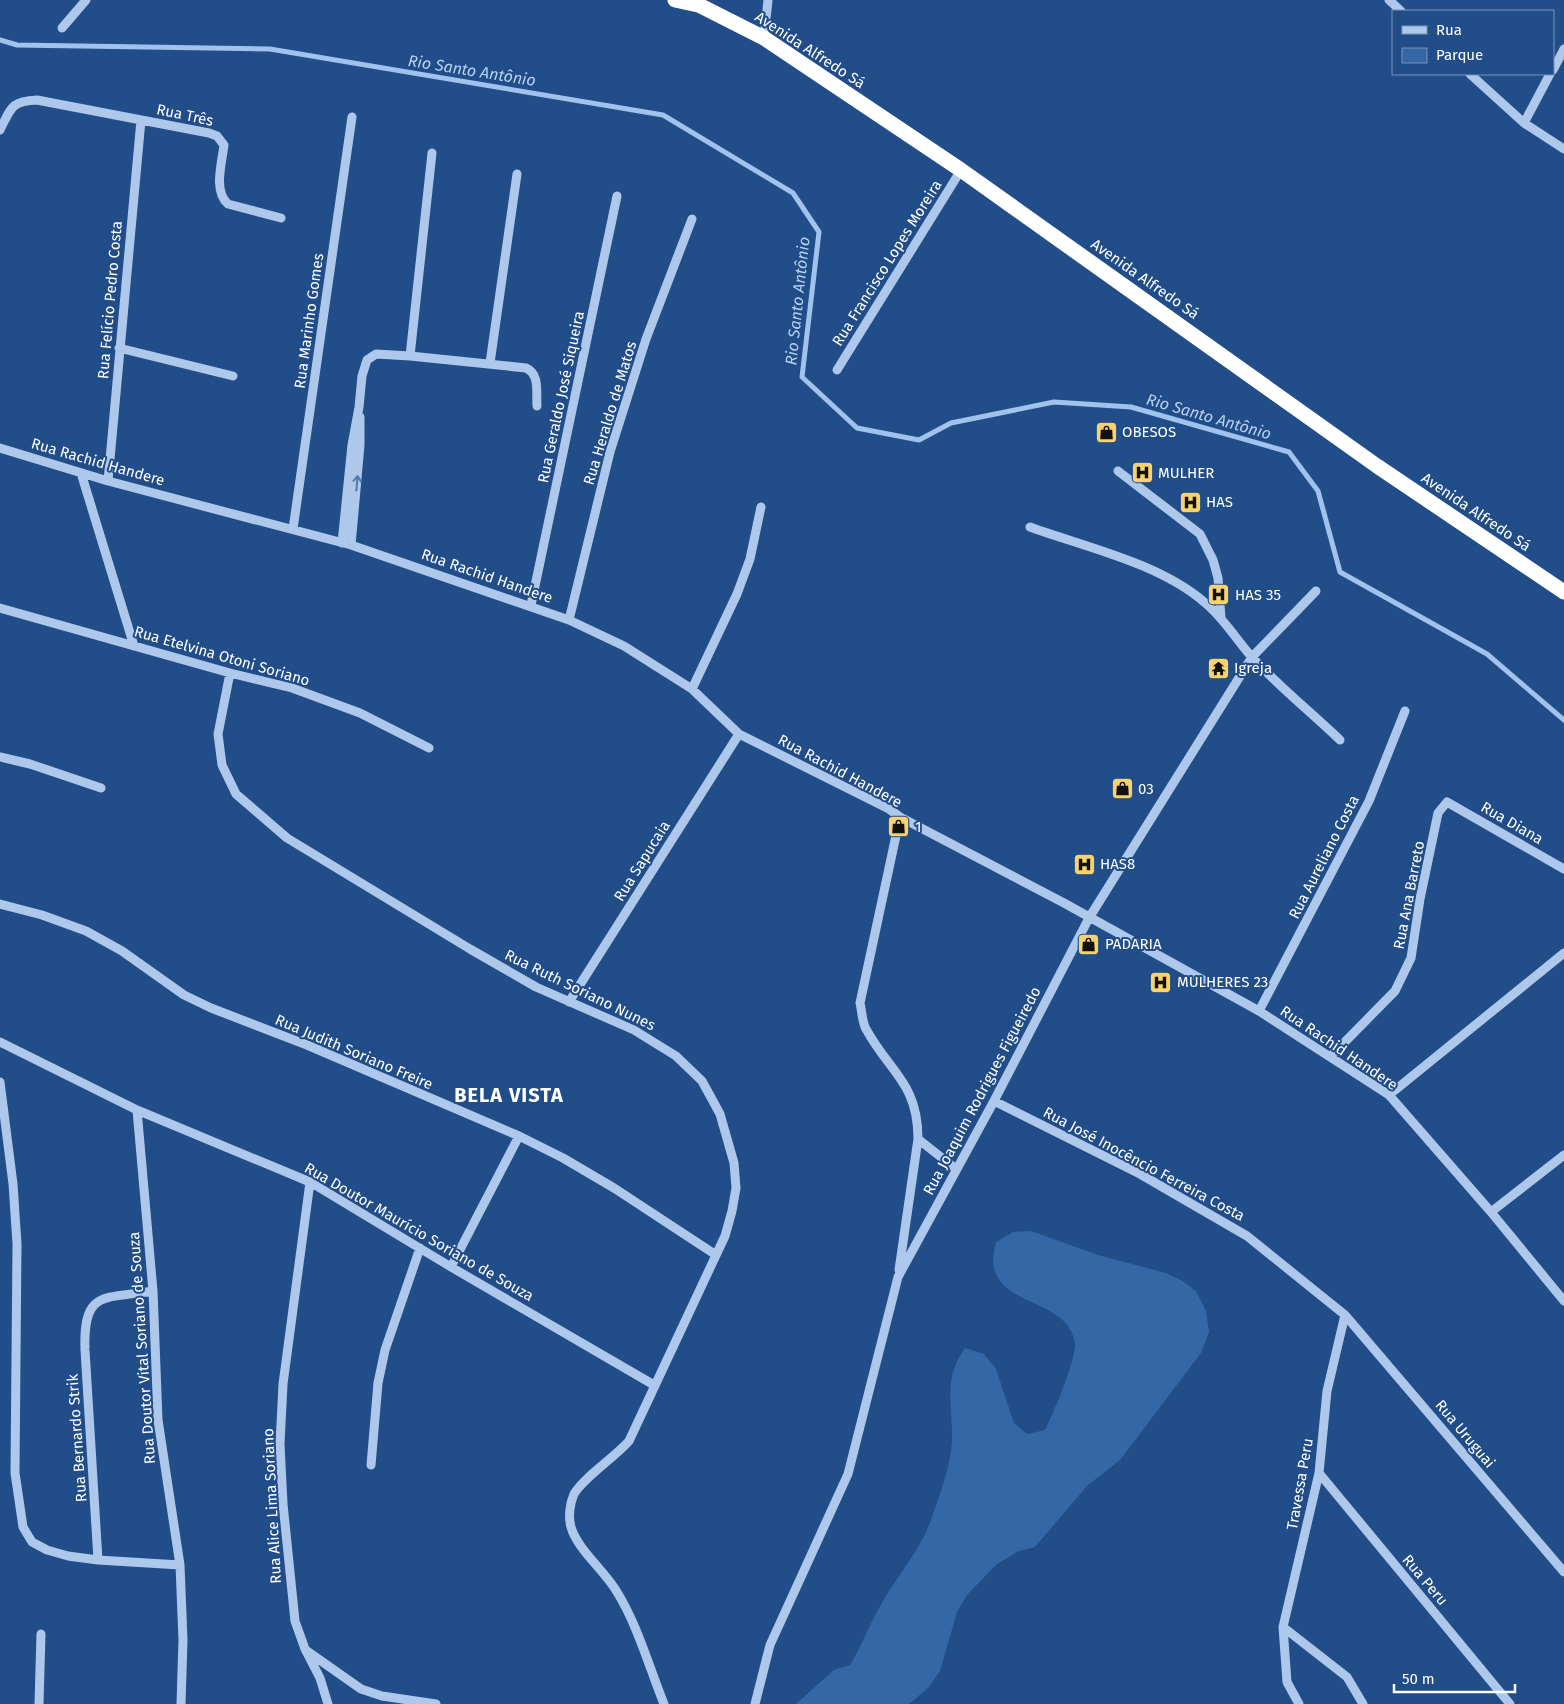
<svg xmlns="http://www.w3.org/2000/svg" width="1564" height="1704" font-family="'Fira Sans',sans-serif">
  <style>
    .green { fill: #3566a6 }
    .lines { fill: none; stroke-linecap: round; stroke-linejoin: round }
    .stream { stroke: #a0c2ec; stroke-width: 5 }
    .minor { stroke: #adc8eb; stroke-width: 9 }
    .highway { stroke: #fff; stroke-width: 15 }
    .oneway { stroke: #5278ab }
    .labels { text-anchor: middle; stroke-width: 4; stroke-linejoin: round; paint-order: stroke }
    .street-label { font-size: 15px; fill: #fff; stroke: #214d89 }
    .poi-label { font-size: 15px; fill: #fff; stroke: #214d89; text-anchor: start }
    .water-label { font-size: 16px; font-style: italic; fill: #b8d2f2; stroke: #214d89 }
    .district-label { font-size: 20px; font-weight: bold; letter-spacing: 1px; fill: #fff; stroke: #214d89 }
  </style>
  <rect width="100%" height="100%" fill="#214d89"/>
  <path class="green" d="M1031,1231L1098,1255L1166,1273L1183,1281L1196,1291L1206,1311L1209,1332L1201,1353L1120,1460L1087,1486L1035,1547L1019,1551L997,1564L967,1595L957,1612L940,1671L928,1688L909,1704H796L834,1670L850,1665C861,1647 868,1628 878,1610C895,1577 922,1550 933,1514C941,1491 951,1464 952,1440C953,1405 942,1380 965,1348L984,1354L996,1369L1014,1423L1027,1434L1045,1430C1053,1415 1077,1357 1075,1343C1067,1292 977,1311 996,1242L1013,1232Z"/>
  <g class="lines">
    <path class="stream" d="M0,40L17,45L270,49L663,115L793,193L819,232L802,377L857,428L919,440L951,423L1054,402L1131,407L1289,452L1318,491L1340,572L1487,654L1564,720"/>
    <path class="minor" d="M1389,0L1401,11
      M62,28L86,0
      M764,38L768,0
      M1553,70L1564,49
      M1470,74L1524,123L1564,149
      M1524,123L1550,74
      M0,130C11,108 11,101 37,100L209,133L217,136L224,145C222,162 213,192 228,204L281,218
      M119,348L233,376
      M410,356L432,153
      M490,363L517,174
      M837,370L961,170
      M0,448L108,481L351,545L569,620L624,646L692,689L739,734L889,809L900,817L1064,903L1259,1011L1389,1095L1491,1212L1564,1301
      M1118,471L1200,534L1213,560L1218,578L1221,618
      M81,473L134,646
      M108,481L141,120
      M1030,527C1085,547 1159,563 1204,602C1223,617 1235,638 1251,656C1278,686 1311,712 1340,740
      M293,529L352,117
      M342,543L352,445L359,407L362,376L367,360L376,354L410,356L526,368C540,374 536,392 537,406
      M351,545L360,445V417
      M531,605L617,196
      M0,608L230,673L292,688L360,713L429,748
      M569,620L610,452L646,339L692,219
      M230,673L218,734L222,765L236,794L287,838L470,949L536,987L634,1030L676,1056L702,1081L720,1114L734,1163L736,1188L732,1211L725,1236L629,1441C615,1457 583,1478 574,1494C570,1503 568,1517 571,1527C577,1549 605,1571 617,1592C638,1626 649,1667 664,1704
      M692,689L737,594L750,559L761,507
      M0,757L30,764L101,788
      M900,817L860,1003C862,1011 862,1022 866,1029C890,1073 918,1083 918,1139L956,1169
      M0,904L42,915L86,931L122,951L184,995L211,1008L307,1045L519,1136L563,1158L614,1188L716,1255
      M569,1002L739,734
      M1259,1011L1369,801L1405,711
      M0,1042L137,1110L310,1182L451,1267L654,1385
      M1331,1056L1395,991L1411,958L1420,899L1438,813L1447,802L1564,869
      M0,1082L13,1184L17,1244L15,1473L23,1527L32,1542L47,1550L68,1556L98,1560L180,1565
      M1389,1095L1564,953
      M994,1101L1140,1174L1247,1236L1345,1315L1564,1572
      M137,1110L153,1291L158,1420L180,1565L183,1640L181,1704
      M310,1182L283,1384L280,1444L283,1504L295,1621L305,1649L320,1678L328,1704
      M1491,1212L1564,1155
      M451,1267L519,1136
      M899,1270L918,1139
      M371,1465L378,1383L385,1350L420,1248
      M1319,1473L1510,1704
      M98,1560L85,1350C83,1290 103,1299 153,1291
      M1283,1627L1347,1677L1363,1704
      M307,1651L361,1689L382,1696L436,1704
      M39,1704L41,1634
      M755,1704L770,1645L848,1474L898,1277L994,1101L1089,918L1252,657L1316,591
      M1299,1704L1287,1682L1283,1627L1319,1473L1327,1391L1345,1315"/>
    <path class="highway" d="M675,0L698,5
      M689,0L764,38L961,170L1377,466L1564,592"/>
  </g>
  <defs><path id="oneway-shaft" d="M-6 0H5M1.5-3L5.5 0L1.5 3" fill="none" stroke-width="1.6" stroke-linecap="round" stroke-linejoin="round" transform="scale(1.25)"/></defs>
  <use class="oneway" href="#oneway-shaft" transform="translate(357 483) rotate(-85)"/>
  <defs>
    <symbol id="shop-square" viewBox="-11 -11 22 22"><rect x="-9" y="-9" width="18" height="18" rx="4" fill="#f7d26e" stroke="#214d89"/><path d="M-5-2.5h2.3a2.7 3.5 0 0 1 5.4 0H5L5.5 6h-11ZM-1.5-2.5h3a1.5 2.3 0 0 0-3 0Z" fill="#111"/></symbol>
    <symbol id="hospital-square" viewBox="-11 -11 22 22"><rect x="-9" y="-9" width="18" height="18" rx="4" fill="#f7d26e" stroke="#214d89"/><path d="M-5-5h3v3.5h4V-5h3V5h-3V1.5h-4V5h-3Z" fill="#111"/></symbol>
    <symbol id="temple-square" viewBox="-11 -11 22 22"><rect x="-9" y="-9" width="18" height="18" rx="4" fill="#f7d26e" stroke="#214d89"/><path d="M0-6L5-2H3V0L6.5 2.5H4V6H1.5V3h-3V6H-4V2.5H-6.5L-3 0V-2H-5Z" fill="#111"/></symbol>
  </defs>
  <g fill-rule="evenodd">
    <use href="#shop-square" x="1094" y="420" width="25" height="25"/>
    <use href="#hospital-square" x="1130" y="460" width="25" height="25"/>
    <use href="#hospital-square" x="1178" y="490" width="25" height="25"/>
    <use href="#hospital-square" x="1206" y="582" width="25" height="25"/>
    <use href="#temple-square" x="1206" y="656" width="25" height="25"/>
    <use href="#shop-square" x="1110" y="776" width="25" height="25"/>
    <use href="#shop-square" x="886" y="814" width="25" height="25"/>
    <use href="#hospital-square" x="1072" y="852" width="25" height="25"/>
    <use href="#shop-square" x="1076" y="932" width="25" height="25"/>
    <use href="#hospital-square" x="1148" y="970" width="25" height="25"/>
  </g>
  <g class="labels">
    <g class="street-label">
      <text transform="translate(810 50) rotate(33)" y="5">Avenida Alfredo Sá</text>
      <text transform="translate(185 115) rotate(12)" y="5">Rua Três</text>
      <text transform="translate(887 263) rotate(-58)" y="5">Rua Francisco Lopes Moreira</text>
      <text transform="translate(1145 279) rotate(35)" y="5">Avenida Alfredo Sá</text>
      <text transform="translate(110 300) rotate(-85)" y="5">Rua Felício Pedro Costa</text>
      <text transform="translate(309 321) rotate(-82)" y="5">Rua Marinho Gomes</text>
      <text transform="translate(561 397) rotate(-78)" y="5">Rua Geraldo José Siqueira</text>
      <text transform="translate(610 413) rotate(-73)" y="5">Rua Heraldo de Matos</text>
      <text transform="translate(98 462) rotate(16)" y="5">Rua Rachid Handere</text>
      <text transform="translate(1476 512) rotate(34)" y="5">Avenida Alfredo Sá</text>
      <text transform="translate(487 576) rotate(19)" y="5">Rua Rachid Handere</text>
      <text transform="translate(222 656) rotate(16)" y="5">Rua Etelvina Otoni Soriano</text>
      <text transform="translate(840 771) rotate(28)" y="5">Rua Rachid Handere</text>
      <text transform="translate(1512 823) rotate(30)" y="5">Rua Diana</text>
      <text transform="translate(1324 857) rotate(-63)" y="5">Rua Aureliano Costa</text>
      <text transform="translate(642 861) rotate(-58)" y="5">Rua Sapucaia</text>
      <text transform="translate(1409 895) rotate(-79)" y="5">Rua Ana Barreto</text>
      <text transform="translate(580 990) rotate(26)" y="5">Rua Ruth Soriano Nunes</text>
      <text transform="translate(1339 1048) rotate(34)" y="5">Rua Rachid Handere</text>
      <text transform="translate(354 1052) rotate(23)" y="5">Rua Judith Soriano Freire</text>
      <text transform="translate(982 1091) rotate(-62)" y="5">Rua Joaquim Rodrigues Figueiredo</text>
      <text transform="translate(1144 1164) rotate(28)" y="5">Rua José Inocêncio Ferreira Costa</text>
      <text transform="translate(419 1232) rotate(30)" y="5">Rua Doutor Maurício Soriano de Souza</text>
      <text transform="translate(142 1348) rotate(-94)" y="5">Rua Doutor Vital Soriano de Souza</text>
      <text transform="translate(1465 1434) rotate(50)" y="5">Rua Uruguai</text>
      <text transform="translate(77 1438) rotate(-94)" y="5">Rua Bernardo Strik</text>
      <text transform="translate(1300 1484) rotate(-80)" y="5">Travessa Peru</text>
      <text transform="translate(272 1506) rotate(-93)" y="5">Rua Alice Lima Soriano</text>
      <text transform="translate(1425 1580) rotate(50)" y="5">Rua Peru</text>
    </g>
    <g class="poi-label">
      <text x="1122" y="437">OBESOS</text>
      <text x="1158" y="478">MULHER</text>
      <text x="1206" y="507">HAS</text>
      <text x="1235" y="600">HAS 35</text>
      <text x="1234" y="673">Igreja</text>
      <text x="1138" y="794">03</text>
      <text x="915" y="832">1</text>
      <text x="1100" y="869">HAS8</text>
      <text x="1105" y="949">PADARIA</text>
      <text x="1177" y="987">MULHERES 23</text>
    </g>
    <g class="water-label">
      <text transform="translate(472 70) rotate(9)" y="6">Rio Santo Antônio</text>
      <text transform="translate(797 301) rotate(-84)" y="6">Rio Santo Antônio</text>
      <text transform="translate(1209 416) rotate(16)" y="6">Rio Santo Antônio</text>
    </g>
    <g class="district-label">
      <text x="509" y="1102">BELA VISTA</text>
    </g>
  </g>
  <rect x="1392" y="10" width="162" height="65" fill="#214d89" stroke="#7a94b8"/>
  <rect x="1402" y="26" width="25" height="8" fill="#adc8eb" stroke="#7a94b8"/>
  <text x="1436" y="35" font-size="15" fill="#ffffff">Rua</text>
  <rect x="1402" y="48" width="25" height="15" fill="#3566a6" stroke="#7a94b8"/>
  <text x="1436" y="60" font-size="15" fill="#ffffff">Parque</text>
  <path d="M1394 1684v8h121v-8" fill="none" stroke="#ffffff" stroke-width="2.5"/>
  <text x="1402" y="1684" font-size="15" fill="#ffffff" stroke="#214d89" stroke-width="4" paint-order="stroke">50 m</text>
</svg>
